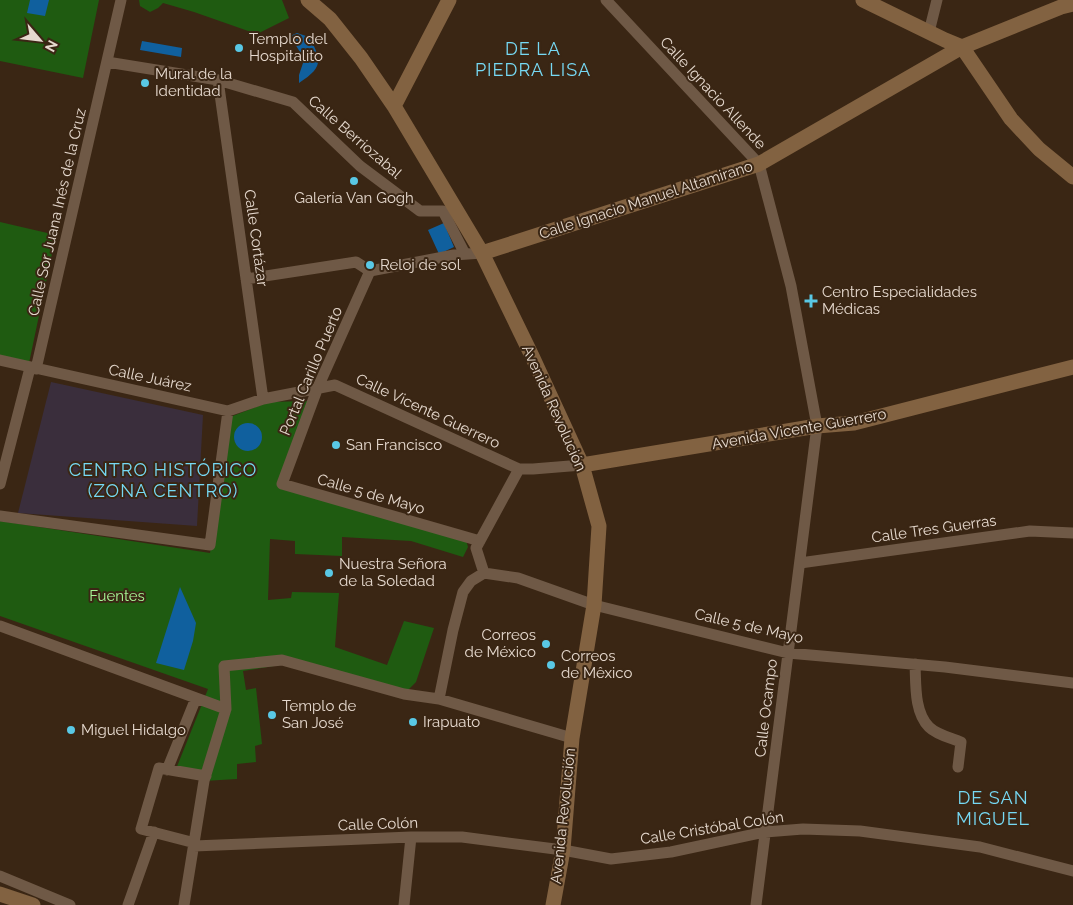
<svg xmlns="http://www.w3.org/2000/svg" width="1073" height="905" font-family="Raleway,sans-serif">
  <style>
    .commercial { fill: #3a2e3c }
    .green { fill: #1f5b11; fill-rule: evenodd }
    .water { fill: #10609e }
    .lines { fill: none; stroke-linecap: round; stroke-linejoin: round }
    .street { stroke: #6f5946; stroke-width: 11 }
    .secondary { stroke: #826241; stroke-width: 15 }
    .poi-dot { fill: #59c8e5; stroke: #3a2614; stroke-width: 2 }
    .labels { text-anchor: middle; stroke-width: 4; stroke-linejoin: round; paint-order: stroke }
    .poi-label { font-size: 15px; fill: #e6d9ce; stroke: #3a2614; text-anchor: start }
    .street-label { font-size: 15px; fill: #e6d9ce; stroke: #3a2614 }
    .park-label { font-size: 15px; fill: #a6f896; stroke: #3a2614 }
    .quarter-label { font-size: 18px; letter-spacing: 1px; fill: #76d9f4; stroke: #3a2614 }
  </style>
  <rect width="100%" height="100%" fill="#3a2614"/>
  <path class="commercial" d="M51,382L203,415L197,526L18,513Z"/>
  <path class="green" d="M0,0H99L83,78L0,61Z
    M139,0H282L289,18L257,34L194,12L163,3L158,8L150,12L140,6Z
    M0,222L56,235L29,363L0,357Z
    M308,401L282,484L466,540L468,547L463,557L411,541L342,537V556L295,554V541L270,539L268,600L291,598L292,592L339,593L335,647L387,665L404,621L434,628L416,682L404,694L286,664L243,671L246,690L256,688L262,744L255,746L256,762L237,764V779L204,781L174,774L208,689L0,616V521L210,553L230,417L269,402ZM261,432V441L255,449L239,447L234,440Z"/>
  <path class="water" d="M30,0H49L45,16L27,13Z
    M297,33L309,37C323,61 322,68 299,83V75L303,63L300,52L290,36Z
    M142,41L182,48L181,57L140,50Z
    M444,223L454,247L439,254L428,230Z
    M234 437a14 14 0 1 1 28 0a14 14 0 1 1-28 0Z
    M180,587L196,623L193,641L184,670L156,663Z"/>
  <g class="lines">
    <path class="street" d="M606,0L759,164L791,286L817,426L756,905
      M929,32L937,0
      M107,62L218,80L293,102L360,166L420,211H443L465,254
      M218,80L263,399
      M370,271L318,387L282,484L480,541
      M246,279L356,262L370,271L454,255L482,253
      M0,360L228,411L263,399L335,385L519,469H533L582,465
      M36,369L121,0
      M0,484L30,368
      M0,516L210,545L228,411
      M800,563L1030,531L1073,533
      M484,573L518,578L594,605L788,653L945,667L1073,683
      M484,573L476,548L519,469
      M0,626L226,709
      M915,664C916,684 914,712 929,727C937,735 951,738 961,742L958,767
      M439,699L453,630L463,592L471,581L484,573
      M167,770L196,698
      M195,843L141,829L159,768L206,776
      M194,846L411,837H462L563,850L611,859L671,852L765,832L803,829L860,831L980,847L1073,871
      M0,876L70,905
      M128,905L154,832
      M184,905L204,781L226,709L224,666L282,660L404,694L439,699L572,738
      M404,905L411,837"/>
    <path class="secondary" d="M308,0L330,19L361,58L394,106L482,253L532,356L582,465L599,526L594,605L572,738L563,850L553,905
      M863,0L945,40L962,47L1011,119L1039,149L1073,177
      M394,106L449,0
      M482,253L759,164L962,47L1061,7L1073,4
      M582,465L817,426L854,423L1073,367
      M0,894L33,905"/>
  </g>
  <g class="poi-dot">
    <circle cx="239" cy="48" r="5"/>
    <circle cx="145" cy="83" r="5"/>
    <circle cx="354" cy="181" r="5"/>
    <circle cx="370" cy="265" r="5"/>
    <path d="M808.5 293.5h5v5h5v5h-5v5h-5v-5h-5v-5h5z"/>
    <circle cx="336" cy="445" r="5"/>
    <circle cx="329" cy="573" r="5"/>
    <circle cx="546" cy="644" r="5"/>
    <circle cx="551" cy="665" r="5"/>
    <circle cx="272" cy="715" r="5"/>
    <circle cx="413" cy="722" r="5"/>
    <circle cx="71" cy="730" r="5"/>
  </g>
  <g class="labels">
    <g class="poi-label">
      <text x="249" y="44">Templo del<tspan x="249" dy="17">Hospitalito</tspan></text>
      <text x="155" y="79">Mural de la<tspan x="155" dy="17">Identidad</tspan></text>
      <text x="354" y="203" text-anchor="middle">Galería Van Gogh</text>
      <text x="380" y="270">Reloj de sol</text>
      <text x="822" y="297">Centro Especialidades<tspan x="822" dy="17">Médicas</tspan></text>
      <text x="346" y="450">San Francisco</text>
      <text x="339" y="569">Nuestra Señora<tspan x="339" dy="17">de la Soledad</tspan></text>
      <text x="536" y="640" text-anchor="end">Correos<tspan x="536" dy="17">de México</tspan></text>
      <text x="561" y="661">Correos<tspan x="561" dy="17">de Mêxico</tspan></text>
      <text x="282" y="711">Templo de<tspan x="282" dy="17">San José</tspan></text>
      <text x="423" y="727">Irapuato</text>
      <text x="81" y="735">Miguel Hidalgo</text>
    </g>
    <g class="street-label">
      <text transform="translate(713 93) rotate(47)" y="5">Calle Ignacio Allende</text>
      <text transform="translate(355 137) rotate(41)" y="5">Calle Berriozabal</text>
      <text transform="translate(646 200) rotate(-18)" y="5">Calle Ignacio Manuel Altamirano</text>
      <text transform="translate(57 212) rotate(-77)" y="5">Calle Sor Juana Inés de la Cruz</text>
      <text transform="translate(256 238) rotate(82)" y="5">Calle Cortázar</text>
      <text transform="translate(311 371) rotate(-67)" y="5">Portal Carillo Puerto</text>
      <text transform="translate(150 378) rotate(12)" y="5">Calle Juárez</text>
      <text transform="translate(554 408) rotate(66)" y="5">Avenida Revolución</text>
      <text transform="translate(428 411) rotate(25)" y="5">Calle Vicente Guerrero</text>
      <text transform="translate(799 429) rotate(-10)" y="5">Avenida Vicente Guerrero</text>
      <text transform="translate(371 494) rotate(16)" y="5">Calle 5 de Mayo</text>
      <text transform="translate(934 529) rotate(-8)" y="5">Calle Tres Guerras</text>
      <text transform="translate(749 626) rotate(13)" y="5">Calle 5 de Mayo</text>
      <text transform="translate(766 708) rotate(-83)" y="5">Calle Ocampo</text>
      <text transform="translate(563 816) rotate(-84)" y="5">Avenida Revolución</text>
      <text transform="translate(378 824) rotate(-2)" y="5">Calle Colón</text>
      <text transform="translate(712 828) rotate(-9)" y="5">Calle Cristóbal Colón</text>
    </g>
    <g class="park-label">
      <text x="117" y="601">Fuentes</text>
    </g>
    <g class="quarter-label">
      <text x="533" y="55">DE LA<tspan x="533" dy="21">PIEDRA LISA</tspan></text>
      <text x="163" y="476">CENTRO HISTÓRICO<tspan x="163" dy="21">(ZONA CENTRO)</tspan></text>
      <text x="993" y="804">DE SAN<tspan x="993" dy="21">MIGUEL</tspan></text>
    </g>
  </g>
  <g transform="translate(40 40) rotate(118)" stroke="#3a2614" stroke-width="4" paint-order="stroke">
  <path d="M0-4L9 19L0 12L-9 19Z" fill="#e6d9ce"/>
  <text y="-8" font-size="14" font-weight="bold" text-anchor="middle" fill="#e6d9ce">N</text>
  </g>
</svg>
